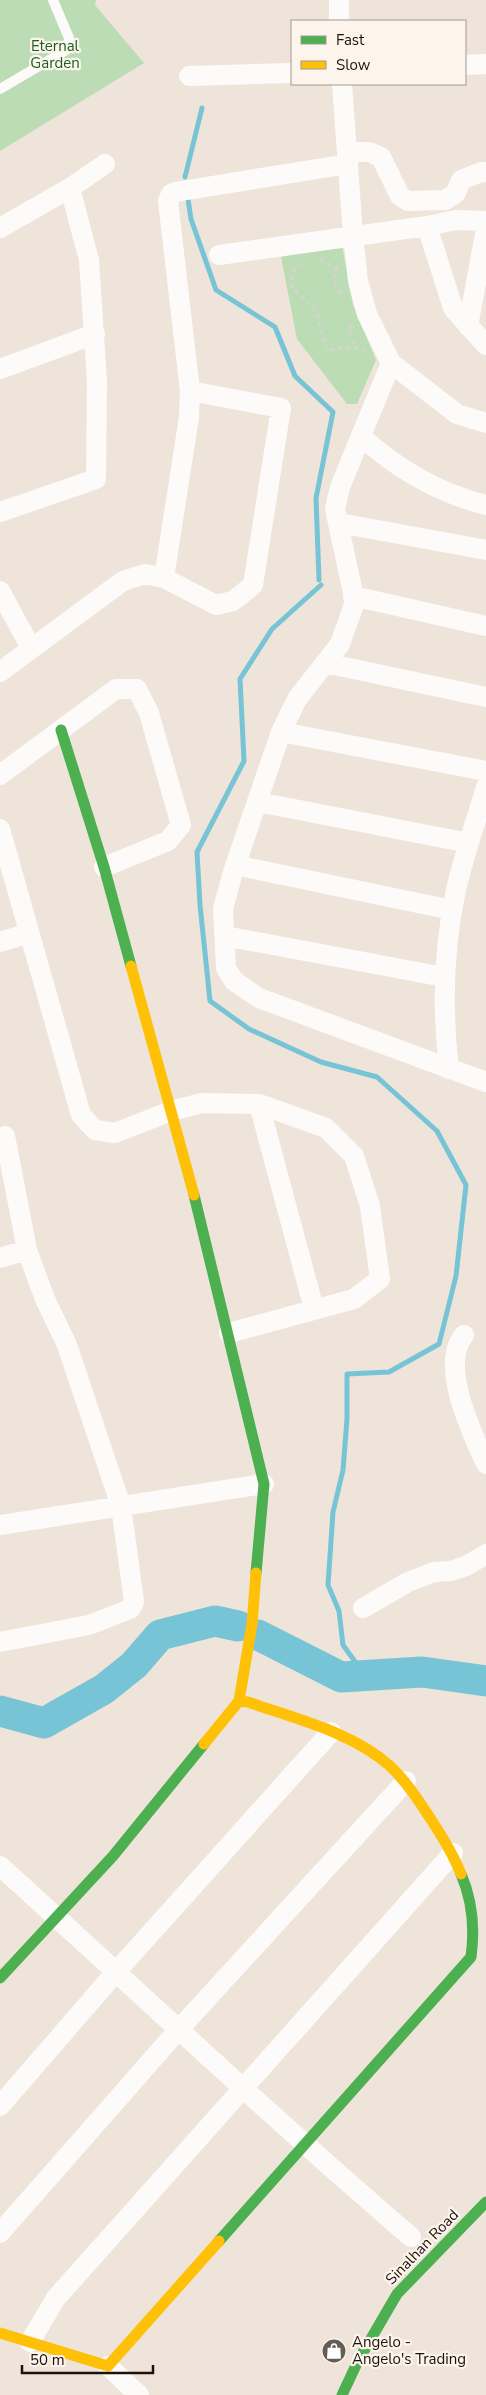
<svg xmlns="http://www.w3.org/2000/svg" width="486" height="2395" font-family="'Nunito Sans',sans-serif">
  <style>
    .green { fill: #bcdcb6 }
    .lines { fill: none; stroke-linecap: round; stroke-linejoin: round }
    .stream { stroke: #77c4d6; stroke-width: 5 }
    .river { stroke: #77c4d6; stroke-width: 31 }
    .path { stroke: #d5d2cf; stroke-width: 3; stroke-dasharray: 4 4; stroke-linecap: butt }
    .lane { stroke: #fdfbf9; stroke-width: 10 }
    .street { stroke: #fdfbf9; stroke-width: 20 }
    .fast { stroke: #4caf50; stroke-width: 11 }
    .slow { stroke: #ffc107; stroke-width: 11 }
    .labels { text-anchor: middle; stroke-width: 4.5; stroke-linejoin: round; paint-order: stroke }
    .park-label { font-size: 15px; fill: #165f28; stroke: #fdf4ec }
    .street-label { font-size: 15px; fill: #1a130c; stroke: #fdf4ec }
    .poi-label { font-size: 15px; fill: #1a130c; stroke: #fdf4ec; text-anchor: start }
  </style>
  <rect width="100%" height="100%" fill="#efe4d9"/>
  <path class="green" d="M0,0H96L95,5L144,63L0,151Z
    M342,245L353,305L376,360L357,404H347L297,339L281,257Z"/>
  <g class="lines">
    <path class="stream" d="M185,177L202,108
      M188,199L191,219L216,290L275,327L295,376L333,412L316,498L319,580
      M321,585L272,629L240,679L244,761L197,852L200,905L210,1001L249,1029L321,1062L377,1077L437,1131L466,1185L456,1276L439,1344L389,1372L347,1374V1419L343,1470L333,1512L328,1585L339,1611L343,1645L364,1674"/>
    <path class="river" d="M258,1635L341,1677L422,1672L486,1681
      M0,1711L44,1723L104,1689L134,1665L160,1635L215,1621L238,1626"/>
    <path class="path" d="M320,260L339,268
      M300,263L296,266C294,270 291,277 291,281C292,293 308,300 314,309C322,321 318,334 328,350L350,347L365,350
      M336,267L334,281L343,299
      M351,325L350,338L356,347"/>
    <path class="lane" d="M0,89L68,49L69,38L53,0"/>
    <path class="street" d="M339,0V21
      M465,65L486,64
      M189,76L292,73
      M342,84L353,235L358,281L367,314L391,363L457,414L486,423
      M347,152H369L381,157L400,196L408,201L445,200L456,193L461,180L481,172H486
      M427,226L453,308L486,345
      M0,228L70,188L105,164
      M219,255L427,226L456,220L486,221
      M468,326L486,229
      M391,363L340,487L335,509L355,602L340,644L297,699L281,732L233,872L223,909L226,968L234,981L259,998L486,1082
      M0,369L95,334
      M361,436C397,469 438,493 486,505
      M0,512L96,479L97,382L89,260L70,188
      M339,523L486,550
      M164,578L189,417L190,391L168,201L171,194L175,192L348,164
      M0,591L31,648
      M353,596L486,626
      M325,663L486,697
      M0,672L123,581L145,574L164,578L216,605L233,601L253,585L281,408L190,391
      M281,732L486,771
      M0,775L116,689H137L149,713L181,825L168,841L104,867
      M258,802L469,843
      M0,829L81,1115L95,1130L115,1133L171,1111L202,1103L259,1104L326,1128L354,1156L370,1206L380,1279L354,1299L229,1333
      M235,865L452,910
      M225,936L444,977
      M0,942L29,933
      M449,1069C442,1009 443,950 456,890C464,855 476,821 486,787
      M259,1104L314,1309
      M0,1258L27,1250
      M464,1335C439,1365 472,1433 486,1464
      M0,1525L264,1484
      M363,1608L408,1582L434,1572L451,1571L466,1566L486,1554
      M0,1642L89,1625L130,1609L134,1602L121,1506L67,1345L45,1299L27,1250L5,1136
      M0,1866C137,1990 271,2117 411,2237
      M0,2106L115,1973L331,1732
      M0,2233L180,2028L406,1781
      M30,2342L56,2298L453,1853
      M108,2366L139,2395"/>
    <path class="fast" d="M61,730L104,867L131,966
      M194,1195L264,1484L256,1573
      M0,1978L113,1856L204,1744
      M219,2241L471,1957C475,1928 473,1902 461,1874
      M342,2395L358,2361L397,2294L486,2202"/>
    <path class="slow" d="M131,966L194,1195
      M239,1701L252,1624L256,1573
      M204,1744L239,1701L248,1702C296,1719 352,1732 390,1766C406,1781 418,1799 430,1818C442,1836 453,1854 461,1874
      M0,2333L108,2366L219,2241"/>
  </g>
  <defs>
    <symbol id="shop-disc" viewBox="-11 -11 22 22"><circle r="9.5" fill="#655c54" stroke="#fdf4ec"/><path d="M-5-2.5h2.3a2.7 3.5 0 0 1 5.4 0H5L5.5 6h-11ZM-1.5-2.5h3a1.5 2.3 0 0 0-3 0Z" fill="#fff"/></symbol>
  </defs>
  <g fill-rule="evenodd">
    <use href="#shop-disc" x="320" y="2337" width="28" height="28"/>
  </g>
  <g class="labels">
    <g class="park-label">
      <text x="55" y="51">Eternal<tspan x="55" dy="17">Garden</tspan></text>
    </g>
    <g class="street-label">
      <text transform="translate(422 2247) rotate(-46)" y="5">Sinalhan Road</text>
    </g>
    <g class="poi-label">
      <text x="352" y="2347">Angelo -<tspan x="352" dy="17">Angelo's Trading</tspan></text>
    </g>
  </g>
  <rect x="291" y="20" width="175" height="65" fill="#fdf4ec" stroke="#a29a92"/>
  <rect x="301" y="36" width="25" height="8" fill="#4caf50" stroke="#a29a92"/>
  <text x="336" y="45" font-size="15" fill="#1a130c">Fast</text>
  <rect x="301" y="61" width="25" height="8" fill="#ffc107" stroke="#a29a92"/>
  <text x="336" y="70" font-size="15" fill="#1a130c">Slow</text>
  <path d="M22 2365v8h131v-8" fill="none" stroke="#1a130c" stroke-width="2.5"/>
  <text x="30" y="2365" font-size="15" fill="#1a130c" stroke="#fdf4ec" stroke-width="4" paint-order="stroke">50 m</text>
</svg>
